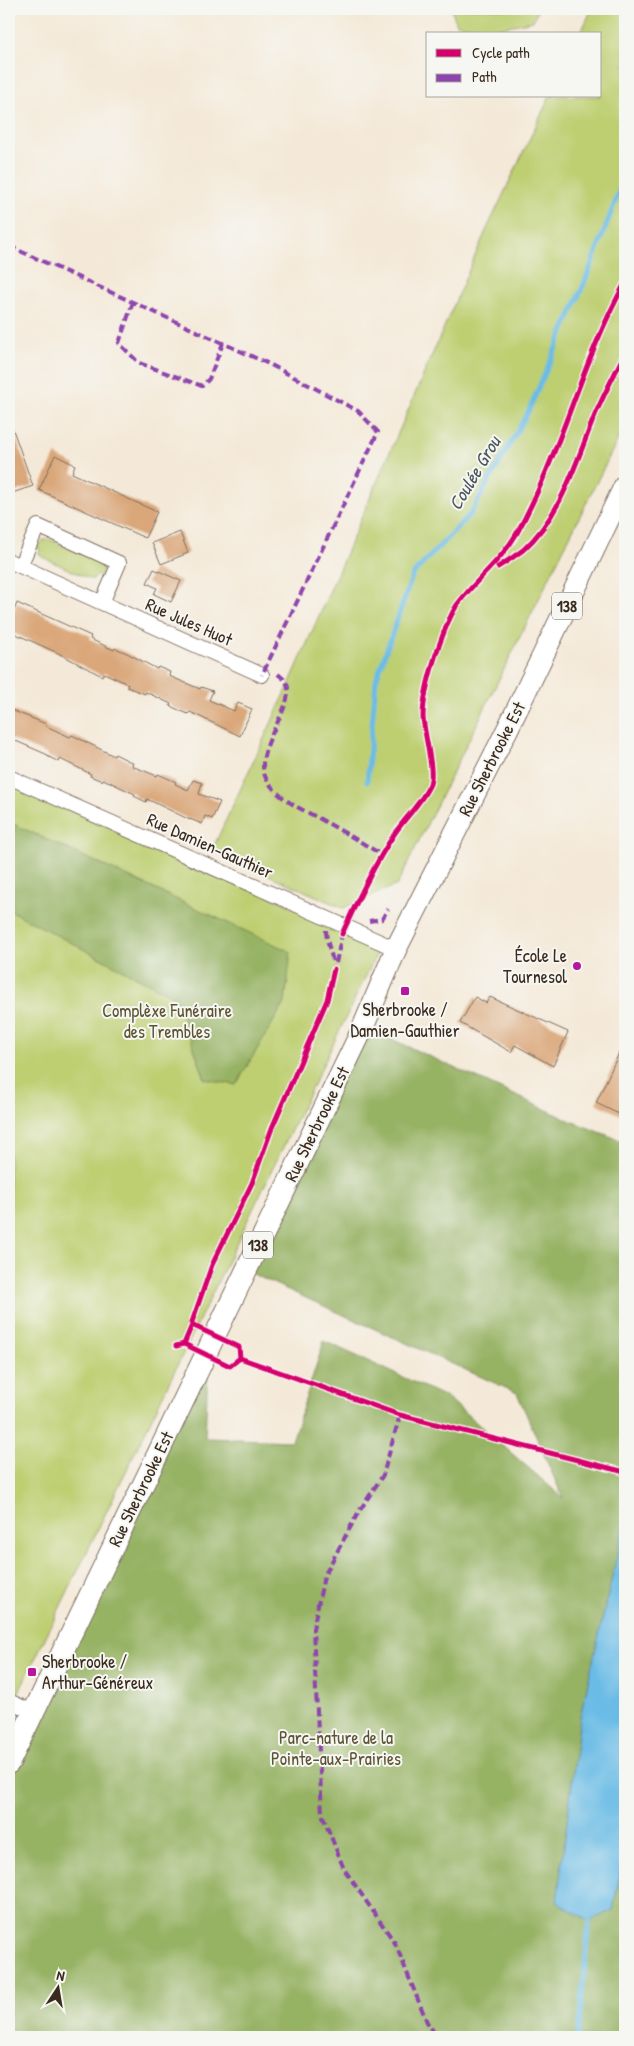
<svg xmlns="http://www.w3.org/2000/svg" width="634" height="2046" font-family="'Patrick Hand',sans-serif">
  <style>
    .green { fill: #becf72; stroke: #7c7c48 }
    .forest { fill: #96b264; stroke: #686e41 }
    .water { fill: #6abce6; stroke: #527382 }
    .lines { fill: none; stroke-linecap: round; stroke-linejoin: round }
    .stream { stroke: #6abce6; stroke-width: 5 }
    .building { fill: #daa77a }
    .street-casing { stroke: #7c6d5f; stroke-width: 16 }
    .primary-casing { stroke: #7c6d5f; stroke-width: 23 }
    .street { stroke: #fff; stroke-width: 14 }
    .primary { stroke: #fff; stroke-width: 21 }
    .quiet { stroke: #8e44ad; stroke-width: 4; stroke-dasharray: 8 4; stroke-linecap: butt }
    .cycleway-casing { stroke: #f6f6f2; stroke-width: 8 }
    .cycleway { stroke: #d6006c; stroke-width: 5 }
    .poi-dot { fill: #b5179e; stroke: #f6f6f2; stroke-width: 2 }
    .labels { text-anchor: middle; stroke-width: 4; stroke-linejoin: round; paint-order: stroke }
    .shield { fill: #f6f6f2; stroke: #73675e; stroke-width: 1 }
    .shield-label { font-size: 16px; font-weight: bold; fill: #3b2a1e }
    .street-label { font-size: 18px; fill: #3b2a1e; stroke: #f6f6f2 }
    .poi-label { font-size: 18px; fill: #3b2a1e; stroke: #f6f6f2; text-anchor: end }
    .park-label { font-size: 18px; fill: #5c5333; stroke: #f6f6f2 }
    .water-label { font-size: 19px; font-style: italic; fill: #49565a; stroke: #f6f6f2 }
  </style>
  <rect width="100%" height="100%" fill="#f6f6f2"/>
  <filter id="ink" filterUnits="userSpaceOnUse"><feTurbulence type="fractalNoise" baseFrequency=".02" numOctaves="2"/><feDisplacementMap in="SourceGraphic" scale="10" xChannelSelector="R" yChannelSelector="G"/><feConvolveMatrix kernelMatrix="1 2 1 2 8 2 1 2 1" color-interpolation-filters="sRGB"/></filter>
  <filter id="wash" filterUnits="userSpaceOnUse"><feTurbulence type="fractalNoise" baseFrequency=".0096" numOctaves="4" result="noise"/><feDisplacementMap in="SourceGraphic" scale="20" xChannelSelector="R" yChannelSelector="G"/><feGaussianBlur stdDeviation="1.12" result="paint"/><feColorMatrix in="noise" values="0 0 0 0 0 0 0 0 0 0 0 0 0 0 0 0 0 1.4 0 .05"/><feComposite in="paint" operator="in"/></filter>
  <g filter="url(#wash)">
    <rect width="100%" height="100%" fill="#f4e9d8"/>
    <path class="green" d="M451,9H538L533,21L488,30L457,24Z
      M592,9H625V425L397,885L343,908L212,850L288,687L485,233L550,96H600V34H580Z
      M43,540H51L99,562L103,569L102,577L98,575L94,579H90L42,557L39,554L40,549L36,547Z
      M9,777L380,947L19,1692L9,1687Z"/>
    <path class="forest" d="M9,822L291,952L285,1002L236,1085L205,1079L176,998L9,910Z
      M361,1032L387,1037L571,1121L625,1142V2037H9V1763L209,1347L205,1438L292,1441L324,1341L448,1398L563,1498L517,1393L246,1271Z"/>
    <path class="water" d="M625,1527V1848L613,1910L589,1921L557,1902L580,1717L623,1529Z"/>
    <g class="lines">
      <path class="stream" d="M367,782L376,680L413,574L471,513L528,412L584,284L625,176
        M578,2037L589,1921"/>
    </g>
    <g id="blocks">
      <path class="building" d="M9,427H12L33,486L9,494Z
        M55,455L75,465L72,473L157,512L145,538L39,490Z
        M180,532L188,553L161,564L152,543Z
        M154,569L181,581L171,602L154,594L157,588L147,583Z
        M17,603L91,636L90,639L114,650L115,648L127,653L157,669L158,667L170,672L169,676L200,689L201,687L213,691L209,700L234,711L238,703L252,709L240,736L190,712L188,714L170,706L171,704L146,692L145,694L127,687L128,684L104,673L102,676L58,653L9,631V611L13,613Z
        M9,709L46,724V726L70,737L72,735L114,756L115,754L133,763L132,766L157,776L158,774L176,782L175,784L188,790L193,780L202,783L199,794L220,802L212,819L205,816L202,824L190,819V820L147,799L146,802L134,796L135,794L103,779L102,781L90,776L91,774L60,759L59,762L47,756L48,755L9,738Z
        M475,997L486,1003L490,997L568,1032L553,1066L515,1045L511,1052L460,1023Z
        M625,1040V1117L596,1103Z"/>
    </g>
  </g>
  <g filter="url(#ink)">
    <use href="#blocks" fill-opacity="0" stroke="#7c6d5f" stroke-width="1"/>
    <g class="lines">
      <defs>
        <path id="street" d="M9,561L262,675
          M20,566L38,526L119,563L102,603
          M9,777L396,949
          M9,1701L33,1712"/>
        <path id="primary" d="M9,1763L361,1032L396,949L508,728L625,485"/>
      </defs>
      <use href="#street" class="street-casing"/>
      <use href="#primary" class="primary-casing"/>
      <use href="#street" class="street"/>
      <use href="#primary" class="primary"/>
      <path class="quiet" d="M9,246L271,365L358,411L378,432L262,675
        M133,302L119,343L139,363L202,386L209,379L223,343
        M278,674C280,676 285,679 286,682C299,704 249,751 267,780C280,801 302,809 322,820C342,831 363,843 382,855
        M369,921L382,919L388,909
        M326,930C326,943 333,955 334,969
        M336,963L342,934
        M400,1415L383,1475L358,1513L324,1576L313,1629L322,1814L344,1869L395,1943L427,2022L437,2037"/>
      <defs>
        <path id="cycleway" d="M498,567C506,562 515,556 523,550C562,515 576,461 595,415C604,394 615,373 625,353
          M342,934C358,899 374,865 395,833C406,817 422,802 430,784C435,771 424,733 423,717C423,697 430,673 436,654C442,638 447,620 457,605C476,579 501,561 517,533C561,453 581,363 625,283
          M192,1325L239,1347L240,1358
          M184,1344L230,1366L240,1358L400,1415L625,1472
          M176,1346L184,1344L192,1325V1322L212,1265L252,1183L272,1128L327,1000L334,969"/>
      </defs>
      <use href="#cycleway" class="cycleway-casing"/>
      <use href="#cycleway" class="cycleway"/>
    </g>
  </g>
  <g class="poi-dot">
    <circle cx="577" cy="966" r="5"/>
    <rect x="400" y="986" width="10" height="10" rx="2.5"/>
    <rect x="27" y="1667" width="10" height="10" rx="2.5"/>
  </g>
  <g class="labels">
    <g class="shield">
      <rect x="552" y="592.5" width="30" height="27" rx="4"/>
      <rect x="243" y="1231.5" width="30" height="27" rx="4"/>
    </g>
    <g class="shield-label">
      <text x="567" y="612">138</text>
      <text x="258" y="1251">138</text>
    </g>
    <g class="street-label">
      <text transform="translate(189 622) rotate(24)" y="6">Rue Jules Huot</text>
      <text transform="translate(492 759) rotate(-63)" y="6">Rue Sherbrooke Est</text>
      <text transform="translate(210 846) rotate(24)" y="6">Rue Damien-Gauthier</text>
      <text transform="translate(317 1124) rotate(-64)" y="6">Rue Sherbrooke Est</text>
      <text transform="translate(141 1489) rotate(-64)" y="6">Rue Sherbrooke Est</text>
    </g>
    <g class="poi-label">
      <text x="567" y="962">École Le<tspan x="567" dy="21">Tournesol</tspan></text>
      <text x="405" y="1016" text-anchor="middle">Sherbrooke /<tspan x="405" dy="21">Damien-Gauthier</tspan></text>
      <text x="42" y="1668" text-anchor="start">Sherbrooke /<tspan x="42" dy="21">Arthur-Généreux</tspan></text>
    </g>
    <g class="park-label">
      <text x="167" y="1017">Complèxe Funéraire<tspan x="167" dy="21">des Trembles</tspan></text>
      <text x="336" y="1744">Parc-nature de la<tspan x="336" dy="21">Pointe-aux-Prairies</tspan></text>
    </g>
    <g class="water-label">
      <text transform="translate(474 473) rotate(-59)" y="7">Coulée Grou</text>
    </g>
  </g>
  <rect width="634" height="2046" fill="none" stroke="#f6f6f2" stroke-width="30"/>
  <rect x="426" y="32" width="175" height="65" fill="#f6f6f2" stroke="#aba49d"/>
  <rect x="436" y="49" width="25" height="8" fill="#d6006c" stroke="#aba49d"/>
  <text x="472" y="58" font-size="15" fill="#3b2a1e">Cycle path</text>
  <rect x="436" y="74" width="25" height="8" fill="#8e44ad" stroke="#aba49d"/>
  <text x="472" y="82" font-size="15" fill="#3b2a1e">Path</text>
  <g transform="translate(58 1988) rotate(12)" stroke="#f6f6f2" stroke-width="4" paint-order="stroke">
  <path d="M0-4L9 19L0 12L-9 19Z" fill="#3b2a1e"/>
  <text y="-8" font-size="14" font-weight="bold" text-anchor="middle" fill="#3b2a1e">N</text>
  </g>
</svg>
